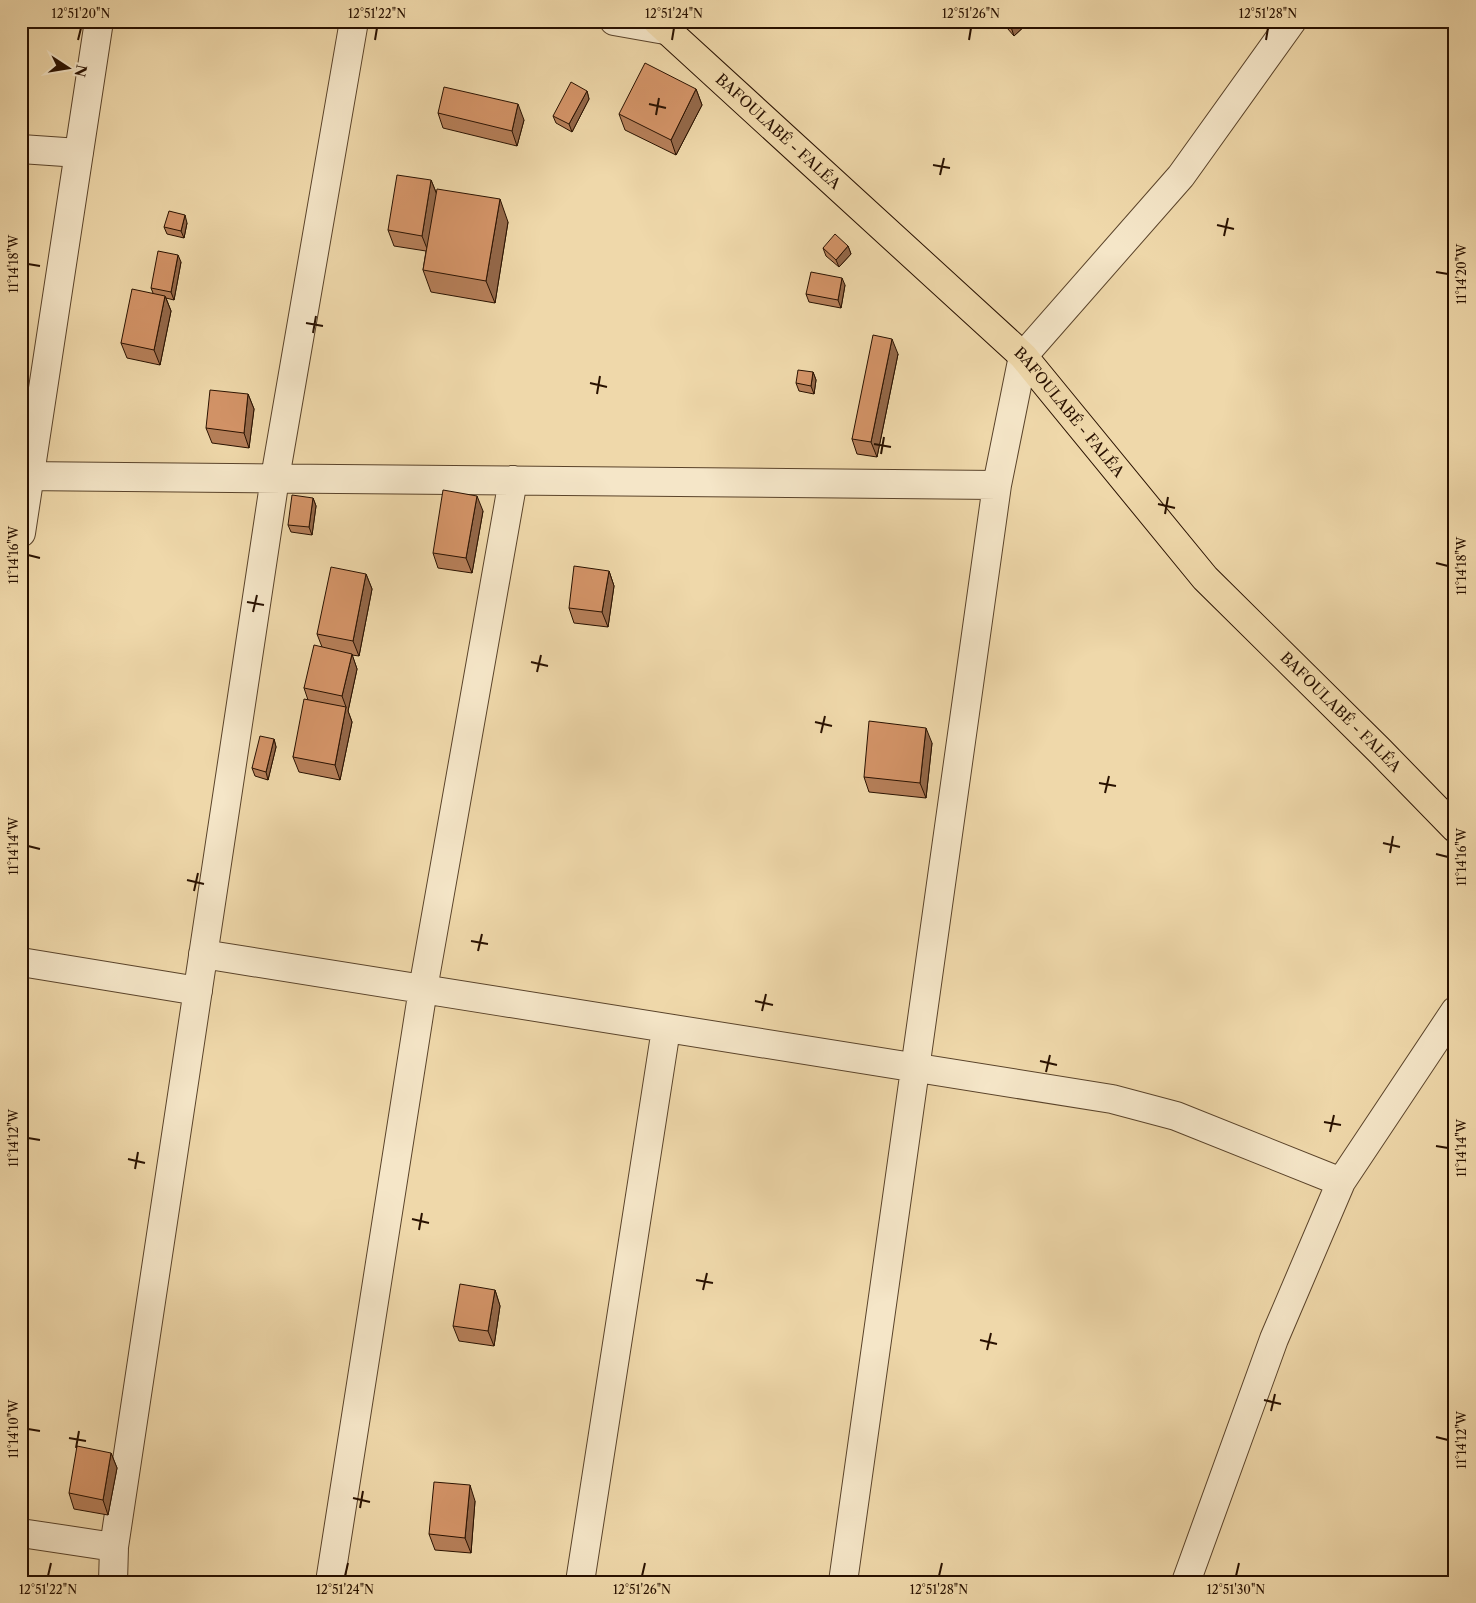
<svg xmlns="http://www.w3.org/2000/svg" width="1476" height="1603" font-family="'Libre Caslon Text',serif">
  <style>
    .lines { fill: none; stroke-linecap: round; stroke-linejoin: round }
    .minor-casing { stroke: #5a432a; stroke-width: 30 }
    .major-casing { stroke: #291100; stroke-width: 30 }
    .minor { stroke: #f5e6c8; stroke-width: 28 }
    .major { stroke: #efd8aa; stroke-width: 28 }
    .wall { fill: #b67f59; stroke: #291100 }
    .shaded-wall { fill: #946849; stroke: #291100 }
    .building { fill: #d49468; stroke: #291100 }
    .ticks { fill: none; stroke: #291100; stroke-width: 2 }
    .labels { text-anchor: middle; stroke-width: 4.5; stroke-linejoin: round; paint-order: stroke }
    .street-label { font-size: 15px; fill: #291100; stroke: #f5e6c8 }
    .neatline { fill: none; stroke: #291100; stroke-width: 2 }
    .ticks-label { font-size: 12px; text-anchor: middle; fill: #291100 }
  </style>
  <rect width="100%" height="100%" fill="#efd8aa"/>
  <filter id="stains"><feTurbulence type="fractalNoise" baseFrequency=".004" numOctaves="4"/><feColorMatrix values="0 0 0 0 .2 0 0 0 0 .09 0 0 0 0 .02 0 0 0 .5 -.17"/></filter>
  <radialGradient id="worn" r=".72"><stop offset=".6" stop-color="#630" stop-opacity="0"/><stop offset="1" stop-color="#630" stop-opacity=".3"/></radialGradient>
  <g class="lines">
    <defs>
      <path id="minor" d="M614,21L665,30
        M21,149L79,153
        M21,476L997,485
        M21,533L99,21
        M203,954L1112,1099L1176,1116L1341,1182
        M21,962L198,991
        M21,1533L114,1547
        M113,1582L114,1547L275,478L354,21
        M330,1582L423,989L513,480
        M580,1582L666,1029
        M843,1582L997,485L1023,356L1181,176L1292,21
        M1186,1582L1274,1339L1341,1182L1455,1011"/>
      <g id="major">
        <path id="s1" d="M657,21L1023,356L1205,578L1379,750L1455,828"/>
      </g>
    </defs>
    <use href="#minor" class="minor-casing"/>
    <use href="#major" class="major-casing"/>
    <use href="#minor" class="minor"/>
    <use href="#major" class="major"/>
  </g>
  <path class="wall" d="M1001,21H1030L1014,36Z
    M696,89L702,105L676,155L625,130L619,114Z
    M587,91L589,99L572,132L556,123L553,116Z
    M438,113L524,120L517,146L443,128Z
    M431,180L436,192L508,222L495,303L431,292L423,270L426,251L394,246L388,230Z
    M187,223L184,238L167,234L164,227Z
    M848,246L851,254L839,267L826,256L823,248Z
    M181,262L174,300L166,298L171,311L160,365L127,358L121,343L153,293L151,288Z
    M845,285L841,308L809,302L806,294Z
    M898,354L877,457L857,454L852,439Z
    M813,372L816,380L814,394L799,391L796,383Z
    M248,394L254,409L249,448L212,443L206,428Z
    M313,498L316,506L312,535L291,532L288,525Z
    M483,511L472,573L438,568L433,553Z
    M609,571L614,586L608,627L574,623L569,608Z
    M366,574L372,589L359,656L352,655L357,669L348,711L352,722L340,780L299,772L293,757L308,700L304,688L322,647L317,634Z
    M274,739L276,747L268,780L255,776L252,768Z
    M932,743L926,798L869,792L864,777Z
    M495,1290L500,1306L494,1346L459,1341L453,1326Z
    M111,1453L117,1468L108,1515L74,1509L69,1493Z
    M475,1501L471,1553L435,1550L429,1534Z"/>
  <path class="shaded-wall" d="M1009,21H1030L1014,36Z
    M696,89L702,105L676,155L671,140Z
    M587,91L589,99L572,132L569,124Z
    M518,104L524,120L517,146L512,131Z
    M431,180L437,195L428,251L422,236Z
    M500,199L508,222L495,303L486,281Z
    M185,215L187,223L184,238L181,231Z
    M848,246L851,254L839,267L836,260Z
    M178,255L181,262L174,300L171,292Z
    M842,278L845,285L841,308L838,300Z
    M165,296L171,311L160,365L154,350Z
    M892,339L898,354L877,457L871,442Z
    M813,372L816,380L814,394L811,386Z
    M248,394L254,409L249,448L244,433Z
    M477,496L483,511L472,573L466,558Z
    M313,498L316,506L312,535L309,527Z
    M609,571L614,586L608,627L602,612Z
    M366,574L372,589L359,656L353,641Z
    M352,654L357,669L348,711L352,722L340,780L335,765L346,707L342,696Z
    M926,728L932,743L926,798L920,783Z
    M274,739L276,747L268,780L266,772Z
    M495,1290L500,1306L494,1346L488,1331Z
    M21,1413L25,1423L21,1446Z
    M111,1453L117,1468L108,1515L103,1500Z
    M470,1485L475,1501L471,1553L465,1538Z"/>
  <path class="building" d="M645,63L696,89L671,140L619,114Z
    M571,82L587,91L569,124L553,116Z
    M444,87L518,104L512,131L438,113Z
    M397,175L431,180L422,236L388,230Z
    M437,189L500,199L486,281L423,270Z
    M169,211L185,215L181,231L164,227Z
    M835,234L848,246L836,260L823,248Z
    M158,251L178,255L171,292L151,288Z
    M811,272L842,278L838,300L806,294Z
    M132,289L165,296L154,350L121,343Z
    M873,335L892,339L871,442L852,439Z
    M798,370L813,372L811,386L796,383Z
    M210,390L248,394L244,433L206,428Z
    M443,490L477,496L466,558L433,553Z
    M292,495L313,498L309,527L288,525Z
    M574,566L609,571L602,612L569,608Z
    M331,567L366,574L353,641L317,634Z
    M314,645L352,654L342,696L304,688Z
    M304,699L346,707L335,765L293,757Z
    M869,721L926,728L920,783L864,777Z
    M260,736L274,739L266,772L252,768Z
    M460,1284L495,1290L488,1331L453,1326Z
    M77,1446L111,1453L103,1500L69,1493Z
    M434,1482L470,1485L465,1538L429,1534Z"/>
  <path class="ticks" d="M78,40L81,28M375,40L377,28M672,40L674,28M969,40L971,28M1266,40L1268,28M649,104L666,108M656,115L659,98M933,165L950,168M940,175L944,158M1217,225L1234,229M1224,236L1228,218M28,264L40,266M1436,272L1448,274M306,323L323,326M313,333L316,316M590,383L607,387M597,394L600,376M874,444L891,447M881,454L884,437M1158,504L1175,508M1165,514L1168,497M28,555L40,558M1436,563L1448,566M247,602L264,605M253,612L257,595M531,662L548,666M537,672L541,655M815,722L832,726M821,733L825,716M1099,783L1116,786M1105,793L1109,776M1383,843L1400,847M28,846L40,849M1390,853L1393,836M1436,854L1448,857M187,880L204,884M194,891L198,873M471,941L488,944M478,951L482,934M755,1001L773,1005M762,1011L766,994M1040,1061L1057,1065M1046,1072L1050,1055M1324,1122L1341,1125M1330,1132L1334,1115M28,1138L40,1140M1436,1146L1448,1148M128,1159L145,1163M135,1169L138,1152M412,1219L429,1223M419,1230L422,1213M696,1280L713,1283M703,1290L707,1273M980,1340L997,1344M987,1350L991,1333M1264,1400L1281,1404M1271,1411L1275,1394M28,1429L40,1431M1436,1437L1448,1440M69,1438L86,1441M76,1448L79,1431M353,1498L370,1502M360,1508L363,1491M48,1576L51,1563M345,1576L348,1563M642,1576L645,1563M939,1576L942,1563M1236,1576L1239,1563"/>
  <g class="labels">
    <g class="street-label">
      <text dy="5" stroke="none"><textPath href="#s1" startOffset="164">BAFOULABÉ - FALÉA</textPath></text>
      <text dy="5" stroke="none"><textPath href="#s1" startOffset="569">BAFOULABÉ - FALÉA</textPath></text>
      <text dy="5" stroke="none"><textPath href="#s1" startOffset="974">BAFOULABÉ - FALÉA</textPath></text>
    </g>
  </g>
  <rect width="1476" height="1603" fill="none" stroke="#efd8aa" stroke-width="55"/>
  <g transform="translate(68 68) rotate(102)" stroke="#f5e6c8" stroke-width="4" paint-order="stroke">
  <path d="M0-4L9 19L0 12L-9 19Z" fill="#291100"/>
  <text y="-8" font-size="14" font-weight="bold" text-anchor="middle" fill="#291100">N</text>
  </g>
  <rect x="28" y="28" width="1420" height="1548" class="neatline"/>
  <g class="ticks-label">
    <text x="81" y="18">12°51'20"N</text>
    <text x="377" y="18">12°51'22"N</text>
    <text x="674" y="18">12°51'24"N</text>
    <text x="971" y="18">12°51'26"N</text>
    <text x="1268" y="18">12°51'28"N</text>
    <text transform="translate(14 264) rotate(-90)" y="4">11°14'18"W</text>
    <text transform="translate(1462 274) rotate(-90)" y="4">11°14'20"W</text>
    <text transform="translate(14 555) rotate(-90)" y="4">11°14'16"W</text>
    <text transform="translate(1462 566) rotate(-90)" y="4">11°14'18"W</text>
    <text transform="translate(14 846) rotate(-90)" y="4">11°14'14"W</text>
    <text transform="translate(1462 857) rotate(-90)" y="4">11°14'16"W</text>
    <text transform="translate(14 1138) rotate(-90)" y="4">11°14'12"W</text>
    <text transform="translate(1462 1148) rotate(-90)" y="4">11°14'14"W</text>
    <text transform="translate(14 1429) rotate(-90)" y="4">11°14'10"W</text>
    <text transform="translate(1462 1440) rotate(-90)" y="4">11°14'12"W</text>
    <text x="48" y="1594">12°51'22"N</text>
    <text x="345" y="1594">12°51'24"N</text>
    <text x="642" y="1594">12°51'26"N</text>
    <text x="939" y="1594">12°51'28"N</text>
    <text x="1236" y="1594">12°51'30"N</text>
  </g>
  <rect width="100%" height="100%" filter="url(#stains)"/>
  <rect width="100%" height="100%" fill="url(#worn)"/>
</svg>
